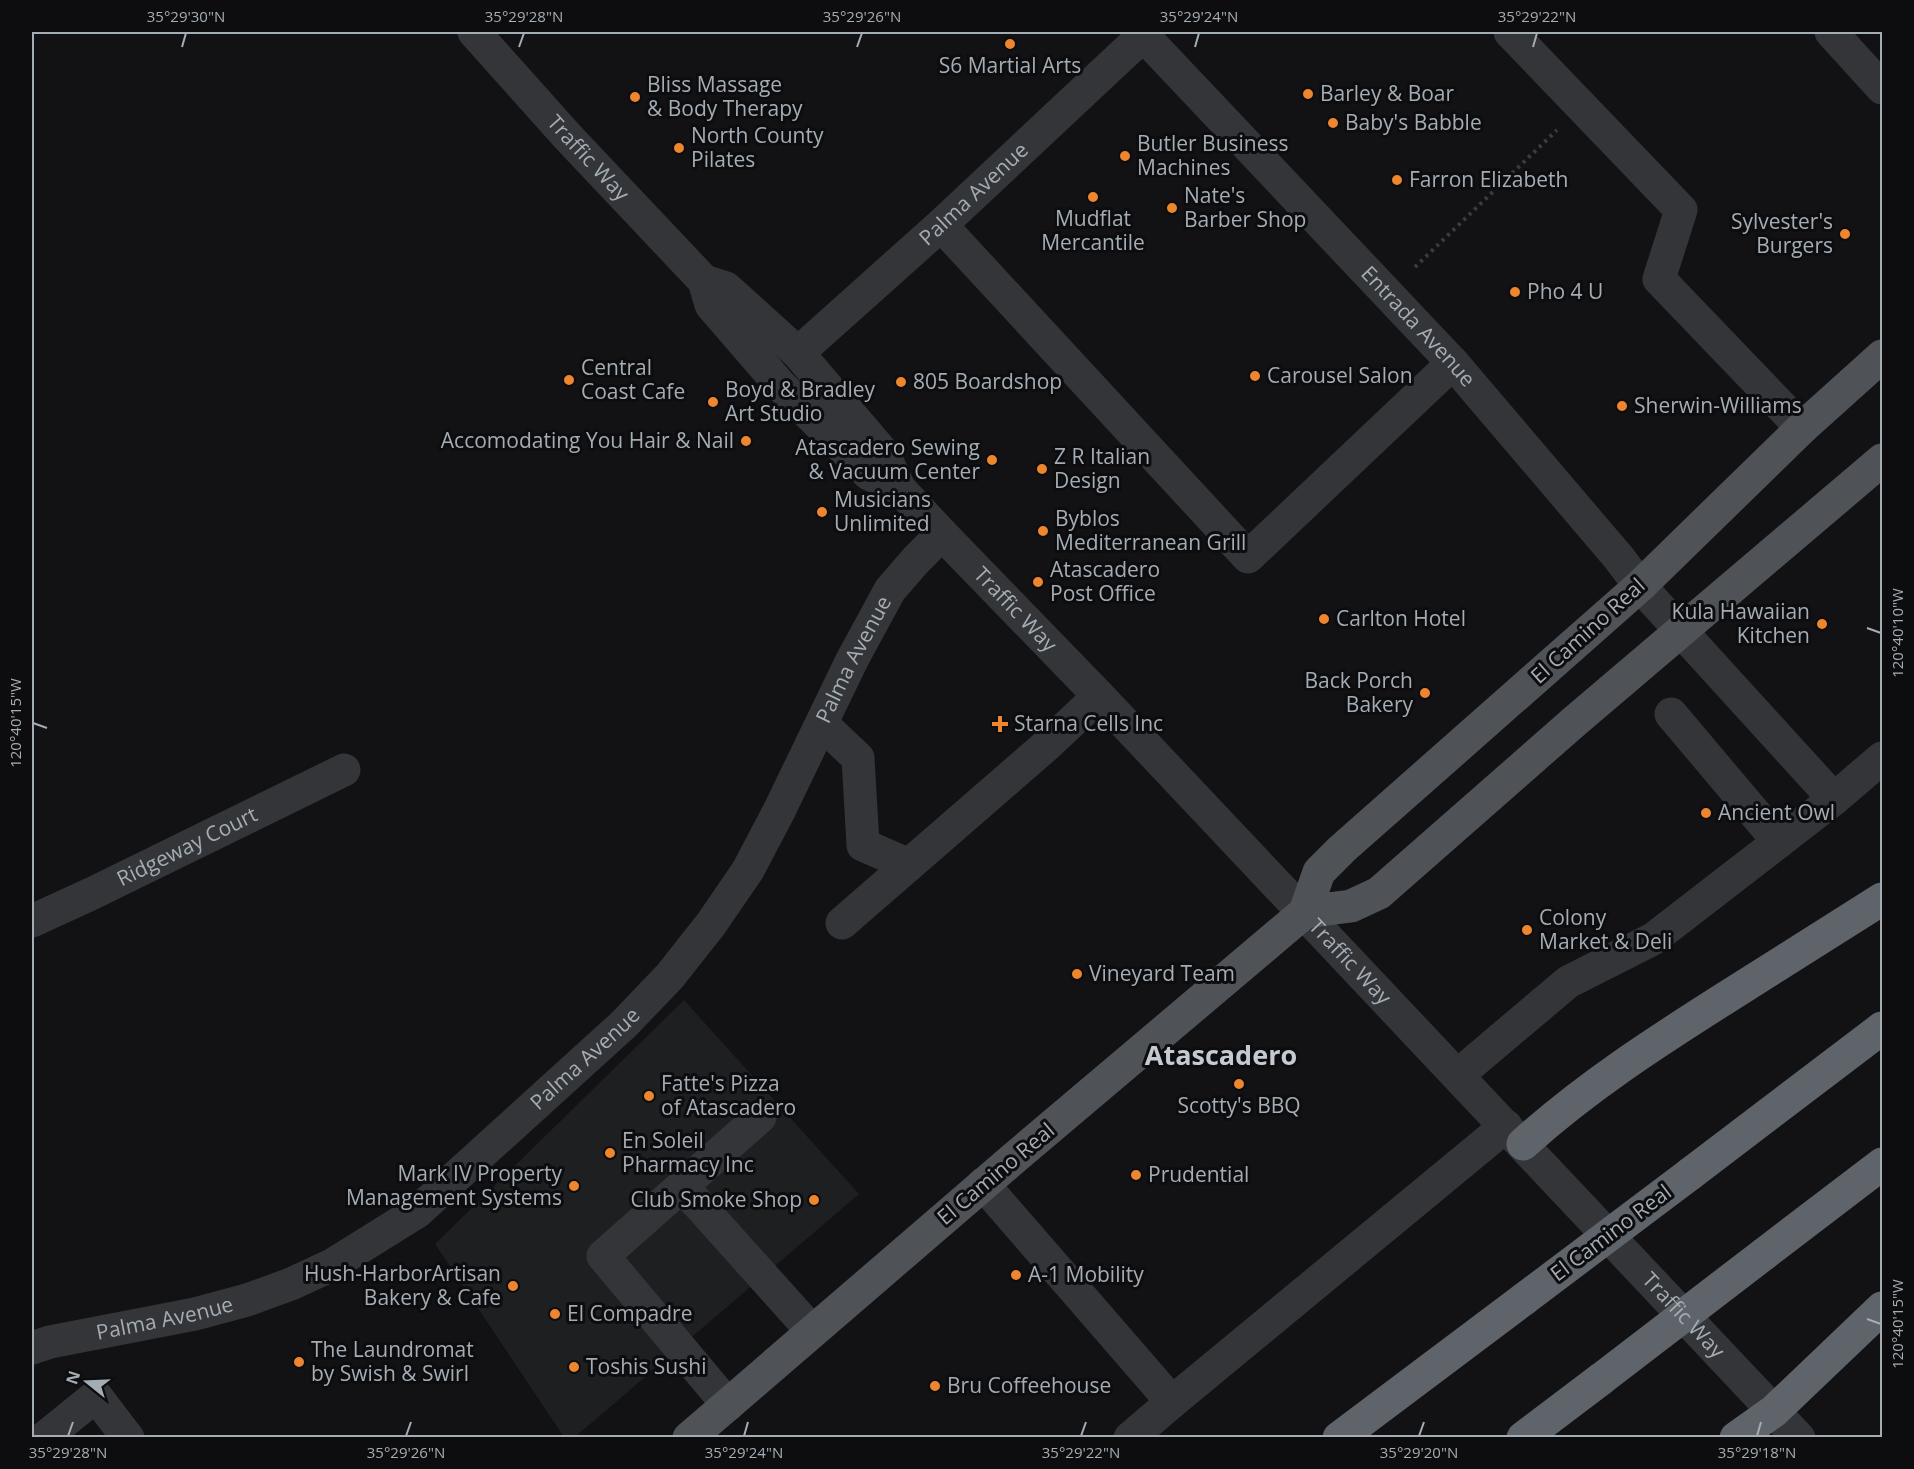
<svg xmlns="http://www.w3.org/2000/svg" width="1914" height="1469" font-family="'Open Sans',sans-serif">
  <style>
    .built { fill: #1e1f21 }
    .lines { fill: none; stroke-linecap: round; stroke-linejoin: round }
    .path { stroke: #393c40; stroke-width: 4; stroke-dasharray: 3 4.5; stroke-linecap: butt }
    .minor { stroke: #333539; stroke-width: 33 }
    .major { stroke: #4f5358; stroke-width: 33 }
    .highway { stroke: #5f646a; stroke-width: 33 }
    .highway-bridge { stroke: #5f646a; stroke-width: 33 }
    .ticks { fill: none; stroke: #a4acb4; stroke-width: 2 }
    .poi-dot { fill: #ee852f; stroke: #0d0d0f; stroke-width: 2 }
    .labels { text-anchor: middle; stroke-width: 6; stroke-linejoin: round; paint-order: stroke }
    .poi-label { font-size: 21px; fill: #a4acb4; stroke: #0d0d0f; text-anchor: start }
    .street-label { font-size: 21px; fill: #a4acb4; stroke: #0d0d0f }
    .district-label { font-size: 27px; font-weight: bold; fill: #c5cad0; stroke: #0d0d0f }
    .neatline { fill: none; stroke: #a4acb4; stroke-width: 2 }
    .ticks-label { font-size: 15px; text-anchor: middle; fill: #a4acb4 }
  </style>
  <rect width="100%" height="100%" fill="#121214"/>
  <path class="built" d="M684,1000L859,1194L575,1437H564L435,1244Z"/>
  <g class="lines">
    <path class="path" d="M1415,267L1557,130"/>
    <g class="minor">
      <path id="s1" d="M474,32L567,136L704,281L711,305L781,386L869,474L899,488"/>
      <path id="s2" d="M1140,32L1453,363L1619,558L1640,586L1834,799L1882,758"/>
      <path d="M1510,32L1681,210L1659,279L1802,428"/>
      <path d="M1831,32L1882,88"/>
      <path d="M941,225L1248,557L1453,363"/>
      <path id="s3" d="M704,281L726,288L798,353L884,454L899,488L942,534L1099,696L1799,1438"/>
      <path id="s4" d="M798,353L941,225L1147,32"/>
      <path d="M1671,714L1779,842"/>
      <path d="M822,724L858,758L863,845L909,865"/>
      <path id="s5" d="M32,921L93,893L344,770"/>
      <path d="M842,923L1048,744L1099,696"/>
      <path d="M1458,1075L1568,982L1653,939L1834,799"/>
      <path d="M983,1184L1172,1402L1506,1126"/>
      <path d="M682,1186L812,1331"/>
      <path id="s6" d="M32,1348L50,1342L195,1314L247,1300L291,1284L332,1265L417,1212L624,1024L670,976L711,924L748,870L779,811L852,660L890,590L916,560L942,534"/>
      <path d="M728,1405L603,1256L760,1117"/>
      <path d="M44,1438L96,1396L128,1438"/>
      <path d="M1130,1438L1172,1402"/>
    </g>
    <path class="major" d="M1305,912L1351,906L1379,893L1575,721L1882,460
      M689,1438L1013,1159L1305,912L1319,872L1342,849L1640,586L1802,428L1882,356"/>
    <path class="highway" d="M1523,1144C1586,1087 1656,1042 1727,997C1779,964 1831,931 1882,899
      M1690,1174L1882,1028
      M1764,1254L1882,1164
      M1339,1438L1524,1299
      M1523,1438L1601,1379
      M1736,1438L1774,1411L1882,1308"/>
    <path class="highway-bridge" d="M1524,1299L1690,1174
      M1601,1379L1764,1254"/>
  </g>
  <path class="ticks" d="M182,47L186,33M519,47L524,33M857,47L862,33M1195,47L1199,33M1533,47L1537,33M1867,628L1881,633M33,723L47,728M1867,1319L1881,1324M68,1436L73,1422M406,1436L411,1422M744,1436L748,1422M1081,1436L1086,1422M1419,1436L1424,1422M1757,1436L1761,1422"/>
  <g class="poi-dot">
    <circle cx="1010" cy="44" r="6"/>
    <circle cx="1308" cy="94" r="6"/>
    <circle cx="635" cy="97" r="6"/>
    <circle cx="1333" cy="123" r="6"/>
    <circle cx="679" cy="148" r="6"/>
    <circle cx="1125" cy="156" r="6"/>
    <circle cx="1397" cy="180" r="6"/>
    <circle cx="1093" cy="197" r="6"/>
    <circle cx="1172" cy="208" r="6"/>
    <circle cx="1845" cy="234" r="6"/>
    <circle cx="1515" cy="292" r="6"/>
    <circle cx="1255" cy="376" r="6"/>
    <circle cx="569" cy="380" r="6"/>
    <circle cx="901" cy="382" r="6"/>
    <circle cx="713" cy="402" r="6"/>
    <circle cx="1622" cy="406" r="6"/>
    <circle cx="746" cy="441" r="6"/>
    <circle cx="992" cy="460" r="6"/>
    <circle cx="1042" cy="469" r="6"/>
    <circle cx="822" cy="512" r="6"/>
    <circle cx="1043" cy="531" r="6"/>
    <circle cx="1038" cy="582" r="6"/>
    <circle cx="1324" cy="619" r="6"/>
    <circle cx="1822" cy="624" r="6"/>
    <circle cx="1425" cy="693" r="6"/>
    <path d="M997 715h6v6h6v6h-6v6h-6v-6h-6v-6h6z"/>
    <circle cx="1706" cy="813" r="6"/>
    <circle cx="1527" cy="930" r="6"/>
    <circle cx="1077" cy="974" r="6"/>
    <circle cx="1239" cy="1084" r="6"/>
    <circle cx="649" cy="1096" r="6"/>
    <circle cx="610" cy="1153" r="6"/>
    <circle cx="1136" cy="1175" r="6"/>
    <circle cx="574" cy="1186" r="6"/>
    <circle cx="814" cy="1200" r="6"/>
    <circle cx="1016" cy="1275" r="6"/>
    <circle cx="513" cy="1286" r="6"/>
    <circle cx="555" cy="1314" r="6"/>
    <circle cx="299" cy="1362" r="6"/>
    <circle cx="574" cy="1367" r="6"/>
    <circle cx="935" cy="1386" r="6"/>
  </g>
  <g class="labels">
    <g class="poi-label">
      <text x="1010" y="73" text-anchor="middle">S6 Martial Arts</text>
      <text x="647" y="92">Bliss Massage<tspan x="647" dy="24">&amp; Body Therapy</tspan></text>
      <text x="1320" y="101">Barley &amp; Boar</text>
      <text x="1345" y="130">Baby's Babble</text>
      <text x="691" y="143">North County<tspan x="691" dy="24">Pilates</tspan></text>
      <text x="1137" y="151">Butler Business<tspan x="1137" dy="24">Machines</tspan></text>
      <text x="1409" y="187">Farron Elizabeth</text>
      <text x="1184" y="203">Nate's<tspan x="1184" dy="24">Barber Shop</tspan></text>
      <text x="1093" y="226" text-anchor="middle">Mudflat<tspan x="1093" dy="24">Mercantile</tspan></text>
      <text x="1833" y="229" text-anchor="end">Sylvester's<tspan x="1833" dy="24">Burgers</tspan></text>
      <text x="1527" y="299">Pho 4 U</text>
      <text x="581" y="375">Central<tspan x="581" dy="24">Coast Cafe</tspan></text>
      <text x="1267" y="383">Carousel Salon</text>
      <text x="913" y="389">805 Boardshop</text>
      <text x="725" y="397">Boyd &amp; Bradley<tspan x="725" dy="24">Art Studio</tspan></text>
      <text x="1634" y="413">Sherwin-Williams</text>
      <text x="734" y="448" text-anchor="end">Accomodating You Hair &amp; Nail</text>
      <text x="980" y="455" text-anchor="end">Atascadero Sewing<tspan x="980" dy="24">&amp; Vacuum Center</tspan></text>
      <text x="1054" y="464">Z R Italian<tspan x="1054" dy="24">Design</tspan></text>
      <text x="834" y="507">Musicians<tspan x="834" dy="24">Unlimited</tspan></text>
      <text x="1055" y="526">Byblos<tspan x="1055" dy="24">Mediterranean Grill</tspan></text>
      <text x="1050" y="577">Atascadero<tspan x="1050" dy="24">Post Office</tspan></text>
      <text x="1810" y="619" text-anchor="end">Kula Hawaiian<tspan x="1810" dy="24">Kitchen</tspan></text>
      <text x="1336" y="626">Carlton Hotel</text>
      <text x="1413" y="688" text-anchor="end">Back Porch<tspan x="1413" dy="24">Bakery</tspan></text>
      <text x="1014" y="731">Starna Cells Inc</text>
      <text x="1718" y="820">Ancient Owl</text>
      <text x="1539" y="925">Colony<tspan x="1539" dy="24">Market &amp; Deli</tspan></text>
      <text x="1089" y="981">Vineyard Team</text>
      <text x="661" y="1091">Fatte's Pizza<tspan x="661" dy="24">of Atascadero</tspan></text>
      <text x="1239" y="1113" text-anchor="middle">Scotty's BBQ</text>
      <text x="622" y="1148">En Soleil<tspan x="622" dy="24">Pharmacy Inc</tspan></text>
      <text x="562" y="1181" text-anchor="end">Mark IV Property<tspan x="562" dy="24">Management Systems</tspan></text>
      <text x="1148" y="1182">Prudential</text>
      <text x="802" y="1207" text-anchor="end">Club Smoke Shop</text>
      <text x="501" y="1281" text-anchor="end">Hush-HarborArtisan<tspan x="501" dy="24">Bakery &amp; Cafe</tspan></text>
      <text x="1028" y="1282">A-1 Mobility</text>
      <text x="567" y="1321">El Compadre</text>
      <text x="311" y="1357">The Laundromat<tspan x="311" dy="24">by Swish &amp; Swirl</tspan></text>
      <text x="586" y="1374">Toshis Sushi</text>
      <text x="947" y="1393">Bru Coffeehouse</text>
    </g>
    <g class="street-label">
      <text dy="7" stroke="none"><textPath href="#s1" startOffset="170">Traffic Way</textPath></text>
      <text dy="7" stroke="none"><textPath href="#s4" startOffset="237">Palma Avenue</textPath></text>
      <text dy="7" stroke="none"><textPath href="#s2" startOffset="405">Entrada Avenue</textPath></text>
      <text dy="7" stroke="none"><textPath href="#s3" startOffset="458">Traffic Way</textPath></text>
      <text transform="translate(1588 631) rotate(-42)" y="7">El Camino Real</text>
      <text dy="7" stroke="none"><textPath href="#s6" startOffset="1126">Palma Avenue</textPath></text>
      <text dy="7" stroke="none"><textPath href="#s5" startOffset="172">Ridgeway Court</textPath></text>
      <text dy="7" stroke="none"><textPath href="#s3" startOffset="944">Traffic Way</textPath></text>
      <text dy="7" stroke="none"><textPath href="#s6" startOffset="640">Palma Avenue</textPath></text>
      <text transform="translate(996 1174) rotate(-40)" y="7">El Camino Real</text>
      <text transform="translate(1611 1233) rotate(-37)" y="7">El Camino Real</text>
      <text dy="7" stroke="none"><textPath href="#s3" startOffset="1430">Traffic Way</textPath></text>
      <text dy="7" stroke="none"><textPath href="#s6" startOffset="136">Palma Avenue</textPath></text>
    </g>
    <g class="district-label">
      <text x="1221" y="1065">Atascadero</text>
    </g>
  </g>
  <rect width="1914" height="1469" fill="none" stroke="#0d0d0f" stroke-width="66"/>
  <g transform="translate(87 1382) rotate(288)" stroke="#0d0d0f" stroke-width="4.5" paint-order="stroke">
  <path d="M0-4.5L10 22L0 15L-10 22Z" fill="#a4acb4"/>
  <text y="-9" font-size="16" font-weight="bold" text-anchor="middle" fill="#a4acb4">N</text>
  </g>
  <rect x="33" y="33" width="1848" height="1403" class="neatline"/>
  <g class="ticks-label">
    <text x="186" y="22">35°29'30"N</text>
    <text x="524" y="22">35°29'28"N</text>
    <text x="862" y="22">35°29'26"N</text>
    <text x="1199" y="22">35°29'24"N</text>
    <text x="1537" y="22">35°29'22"N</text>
    <text transform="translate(1898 633) rotate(-90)" y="5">120°40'10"W</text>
    <text transform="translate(16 723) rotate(-90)" y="5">120°40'15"W</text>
    <text transform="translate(1898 1324) rotate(-90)" y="5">120°40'15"W</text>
    <text x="68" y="1458">35°29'28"N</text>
    <text x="406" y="1458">35°29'26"N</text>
    <text x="744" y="1458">35°29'24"N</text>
    <text x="1081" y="1458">35°29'22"N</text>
    <text x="1419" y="1458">35°29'20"N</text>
    <text x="1757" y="1458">35°29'18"N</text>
  </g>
</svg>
